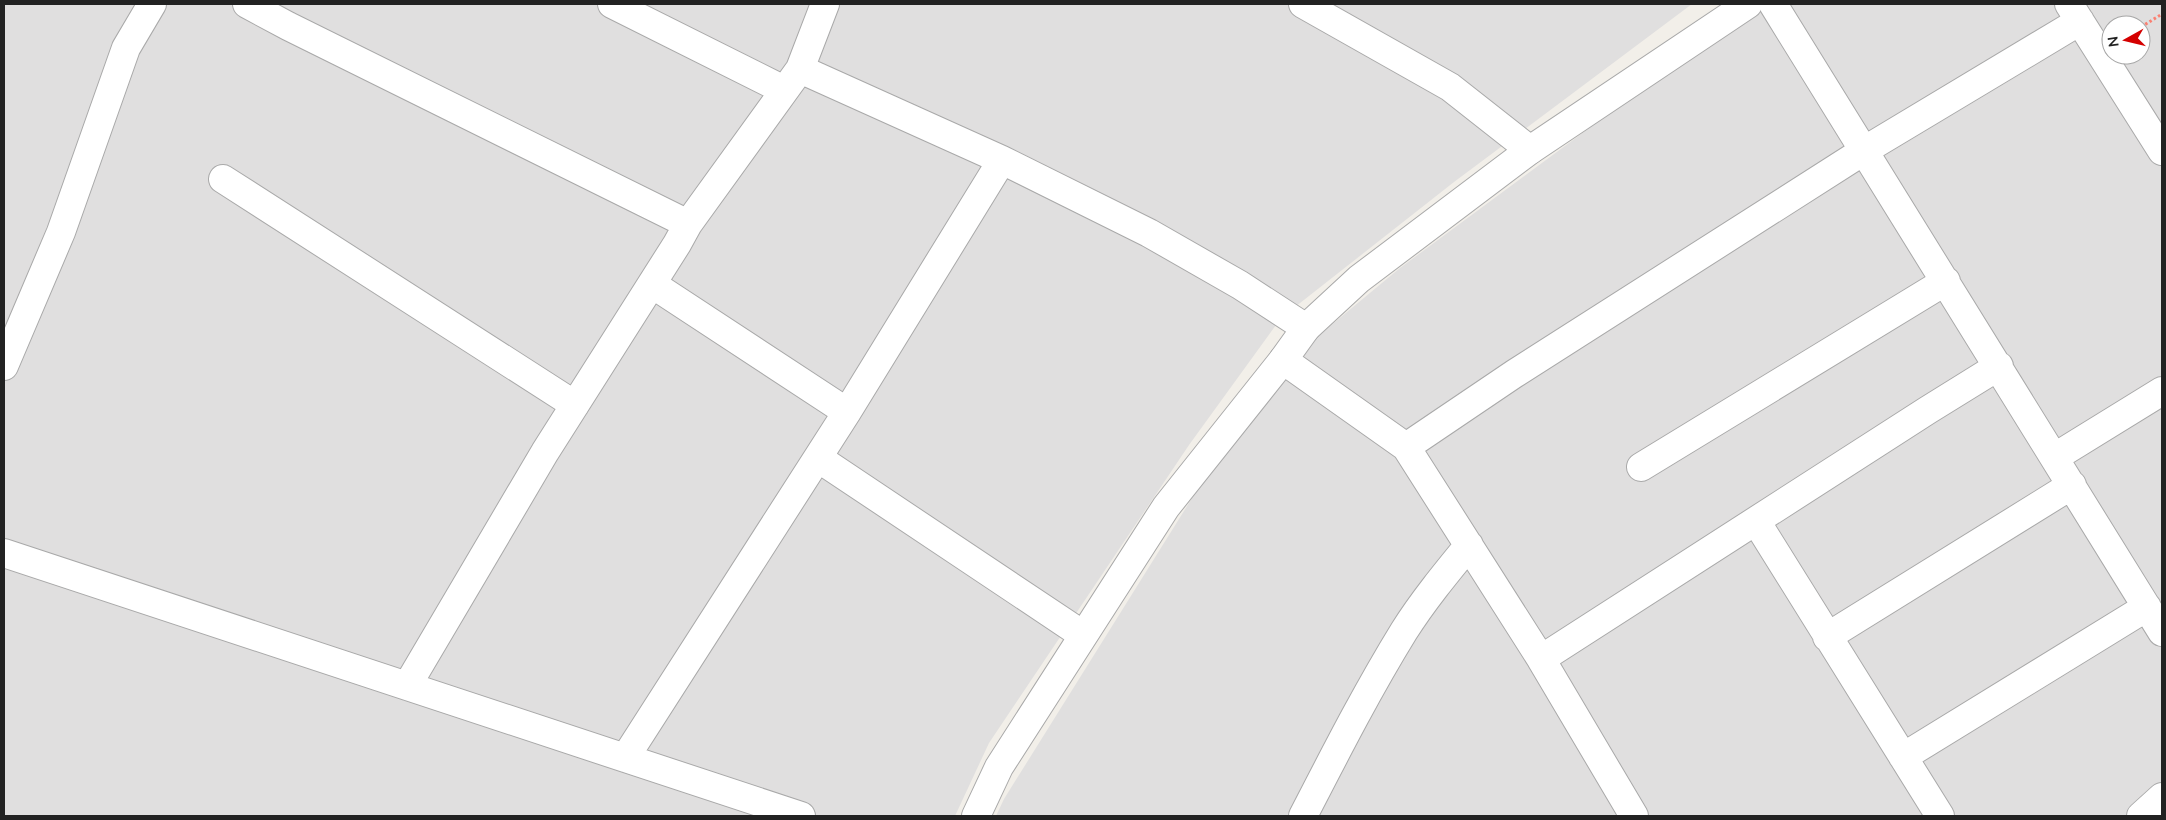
<svg xmlns="http://www.w3.org/2000/svg" width="2166" height="820" font-family="Mulish,sans-serif">
  <style>
    .residential { fill: #e0dfdf; fill-rule: evenodd }
    .lines { fill: none; stroke-linecap: round; stroke-linejoin: round }
    .minor-casing { stroke: #a9a9a9; stroke-width: 30 }
    .tertiary-casing { stroke: #a9a9a9; stroke-width: 30 }
    .path { stroke: #fa8072; stroke-width: 3; stroke-dasharray: 2.5 2.5; stroke-linecap: butt }
    .minor { stroke: #fff; stroke-width: 28 }
    .tertiary { stroke: #fff; stroke-width: 28 }
  </style>
  <rect width="100%" height="100%" fill="#f2efe9"/>
  <path class="residential" d="M4,4H1692L1454,182L1281,318L1189,445L989,743L955,816H4Z
    M1757,4H2162V816H996L1004,799L1209,471L1306,346L1400,268ZM2111,25H2141V55H2111Z"/>
  <g class="lines">
    <defs>
      <path id="minor" d="M247,4L288,26L688,224
        M612,4L784,90
        M1303,4L1450,87L1530,150
        M1773,4L2162,632
        M2069,4L2162,151
        M800,69L1002,160L1149,233L1240,285L1306,328
        M223,179L575,405
        M652,284L847,412
        M1283,360L1406,447
        M4,366L61,232L126,48L152,4
        M2055,457L2162,391
        M818,458L1083,635
        M1641,467L1946,281
        M1756,521L1940,816
        M4,553L801,816
        M1827,637L2072,485
        M1541,659L1928,410L1999,366
        M407,686L545,452L677,244L688,224L800,69L825,4
        M1903,757L2147,607
        M625,758L847,412L1002,160
        M1303,816C1335,754 1367,691 1404,631C1423,601 1446,573 1469,545
        M1634,816L1541,659L1406,447L1514,374L1865,150L2080,21
        M2141,816L2162,797"/>
      <path id="tertiary" d="M976,816L999,767L1166,507L1283,360L1306,328L1359,279L1530,150L1748,4"/>
    </defs>
    <use href="#minor" class="minor-casing"/>
    <use href="#tertiary" class="tertiary-casing"/>
    <path class="path" d="M2141,27L2162,14"/>
    <use href="#minor" class="minor"/>
    <use href="#tertiary" class="tertiary"/>
  </g>
  <rect width="2166" height="820" fill="none" stroke="#222222" stroke-width="10"/>
  <g transform="translate(2126 40) rotate(262)"><circle r="24" fill="#ffffff" stroke="#a7a7a7"/>
  <path d="M0-4L9 19L0 12L-9 19Z" fill="#d40000"/>
  <text y="-8" font-size="14" font-weight="bold" text-anchor="middle" fill="#222222">N</text>
  </g>
</svg>
